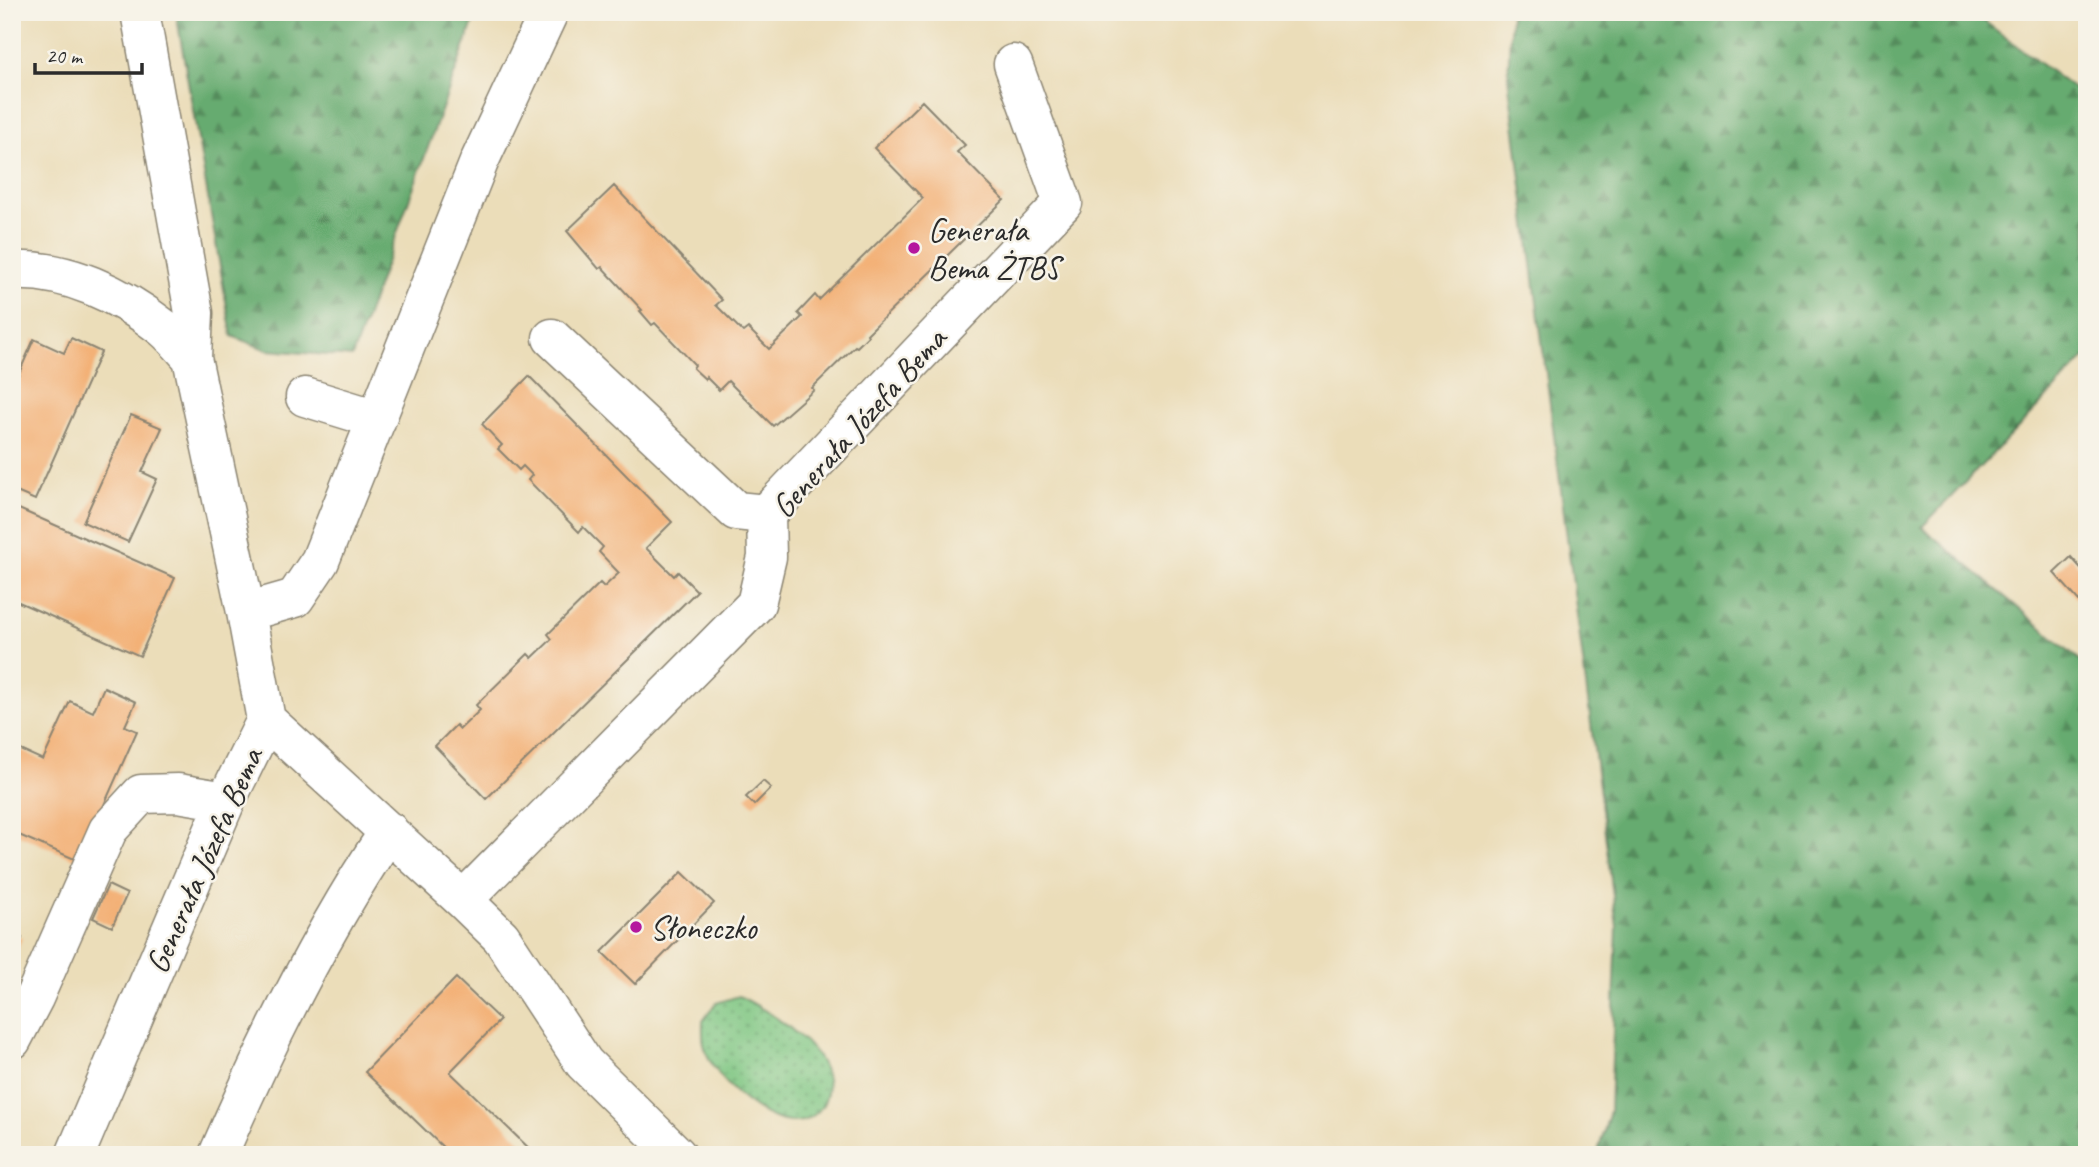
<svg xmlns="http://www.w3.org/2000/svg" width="2099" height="1167" font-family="Caveat,sans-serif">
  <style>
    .forest { fill: url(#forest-firs); stroke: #486b4e; stroke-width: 2 }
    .park { fill: url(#park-dots); stroke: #547856; stroke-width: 2 }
    .building { fill: #f3b177 }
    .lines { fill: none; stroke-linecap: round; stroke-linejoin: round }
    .minor-casing { stroke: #8b8472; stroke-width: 41 }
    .minor { stroke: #fff; stroke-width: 38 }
    .poi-dot { fill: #b5179e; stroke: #f7f3e8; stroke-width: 2.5 }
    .labels { text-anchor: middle; stroke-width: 5; stroke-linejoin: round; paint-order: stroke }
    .poi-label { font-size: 33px; fill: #2b2b2b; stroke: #f7f3e8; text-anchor: start }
    .street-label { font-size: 33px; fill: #2b2b2b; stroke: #f7f3e8 }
  </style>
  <defs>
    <pattern id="forest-firs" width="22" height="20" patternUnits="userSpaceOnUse" patternTransform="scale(1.75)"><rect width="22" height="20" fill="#66ab70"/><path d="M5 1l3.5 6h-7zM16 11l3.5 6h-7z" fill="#548b5c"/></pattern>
    <pattern id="park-dots" width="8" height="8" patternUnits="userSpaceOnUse" patternTransform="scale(1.75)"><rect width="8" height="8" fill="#7ec682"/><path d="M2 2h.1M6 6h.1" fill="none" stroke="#67a16b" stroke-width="1.8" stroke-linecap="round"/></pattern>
  </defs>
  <rect width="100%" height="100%" fill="#f7f3e8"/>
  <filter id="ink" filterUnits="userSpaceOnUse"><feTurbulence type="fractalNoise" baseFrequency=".0143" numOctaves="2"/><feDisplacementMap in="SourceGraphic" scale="14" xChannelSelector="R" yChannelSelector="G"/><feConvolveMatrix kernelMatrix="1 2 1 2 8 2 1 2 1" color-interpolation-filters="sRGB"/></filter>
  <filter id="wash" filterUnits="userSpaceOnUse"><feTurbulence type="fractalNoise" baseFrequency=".00686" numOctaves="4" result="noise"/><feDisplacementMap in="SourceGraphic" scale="28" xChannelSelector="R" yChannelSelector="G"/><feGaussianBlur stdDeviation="1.57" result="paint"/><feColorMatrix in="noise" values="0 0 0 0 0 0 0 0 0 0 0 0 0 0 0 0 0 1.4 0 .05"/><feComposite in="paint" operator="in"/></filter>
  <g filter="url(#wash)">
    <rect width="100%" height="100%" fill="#ebddb9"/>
    <path class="forest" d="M176,12H477L352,357L267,350L232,336Z
      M1511,12H1972L2075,90L2087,110V356L1922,527L2087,666V1155H1597L1610,1111L1617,927L1508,77Z"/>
    <path class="park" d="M739,996C771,1012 842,1055 825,1100C822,1109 812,1119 802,1121C768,1130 713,1079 705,1048C702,1040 703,1030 703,1021L716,1003Z"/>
    <g id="blocks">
      <path class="building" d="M922,101L965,145L957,152L1004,200L867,334L868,336L857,347L855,346L812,388L814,390L773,426L728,381L719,390L706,377L705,379L693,368L695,365L655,323L652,325L640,311L642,310L602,267L599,269L567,231L614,186L722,300L716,305L743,332L748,328L769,349L802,317L798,313L815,295L819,300L923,198L874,148Z
        M71,338L101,352L35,500L12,490V389L34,339L64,353Z
        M529,376L672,522L646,548L674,576L678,572L697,591L486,799L435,746L456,725L460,729L480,710L476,705L528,654L532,658L552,639L548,634L600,583L604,587L619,573L599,552L603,547L583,527L579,532L528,480L532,475L523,466L519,470L498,449L502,445L482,424Z
        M131,415L162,428L142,472L157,479L128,542L83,522Z
        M12,506L175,578L140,656L12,599Z
        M2071,557L2087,575V610L2054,573Z
        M104,687L136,702L125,726L137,731L79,861L12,832V746L43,760L70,701L93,712Z
        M763,781L771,788L754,805L746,797Z
        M682,872L714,903L635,984L602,952Z
        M108,885L127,894L112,927L93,918Z
        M12,934L22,938L12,960Z
        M456,978L500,1020L450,1072L536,1155H451L365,1072Z"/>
    </g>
  </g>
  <g filter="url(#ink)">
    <use href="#blocks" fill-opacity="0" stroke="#8b8472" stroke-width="2"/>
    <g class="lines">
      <defs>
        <path id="minor" d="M140,12L194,313L192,358L246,612L266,720
          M12,271C66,268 121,295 162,327C173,336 183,348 192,358
          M552,338L736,511L766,514
          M305,397L377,419
          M246,612L295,598L320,561L479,162L549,12
          M266,720L463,900L756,604L767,557L766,514L1063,203L1013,64
          M463,900L501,937L584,1063L677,1155
          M12,1040L34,998L108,830L141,794L178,793L226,801
          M75,1155L226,801L266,720
          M218,1155C266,1043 321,932 389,831"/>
      </defs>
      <use href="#minor" class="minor-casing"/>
      <use href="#minor" class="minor"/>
    </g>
  </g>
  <g class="poi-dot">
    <circle cx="914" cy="248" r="7"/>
    <circle cx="636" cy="927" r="7"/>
  </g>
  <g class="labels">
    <g class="poi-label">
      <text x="928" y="241">Generała<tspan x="928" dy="38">Bema ŻTBS</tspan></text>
      <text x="650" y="939">Słoneczko</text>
    </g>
    <g class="street-label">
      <text transform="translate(858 422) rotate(-48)" y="12">Generała Józefa Bema</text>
      <text transform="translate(203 860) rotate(-66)" y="12">Generała Józefa Bema</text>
    </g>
  </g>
  <rect width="2099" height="1167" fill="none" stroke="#f7f3e8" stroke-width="42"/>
  <path d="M35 63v10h107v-10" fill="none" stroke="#2b2b2b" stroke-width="3.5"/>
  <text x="46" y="63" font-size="21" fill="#2b2b2b" stroke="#f7f3e8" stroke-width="5" paint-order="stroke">20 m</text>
</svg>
